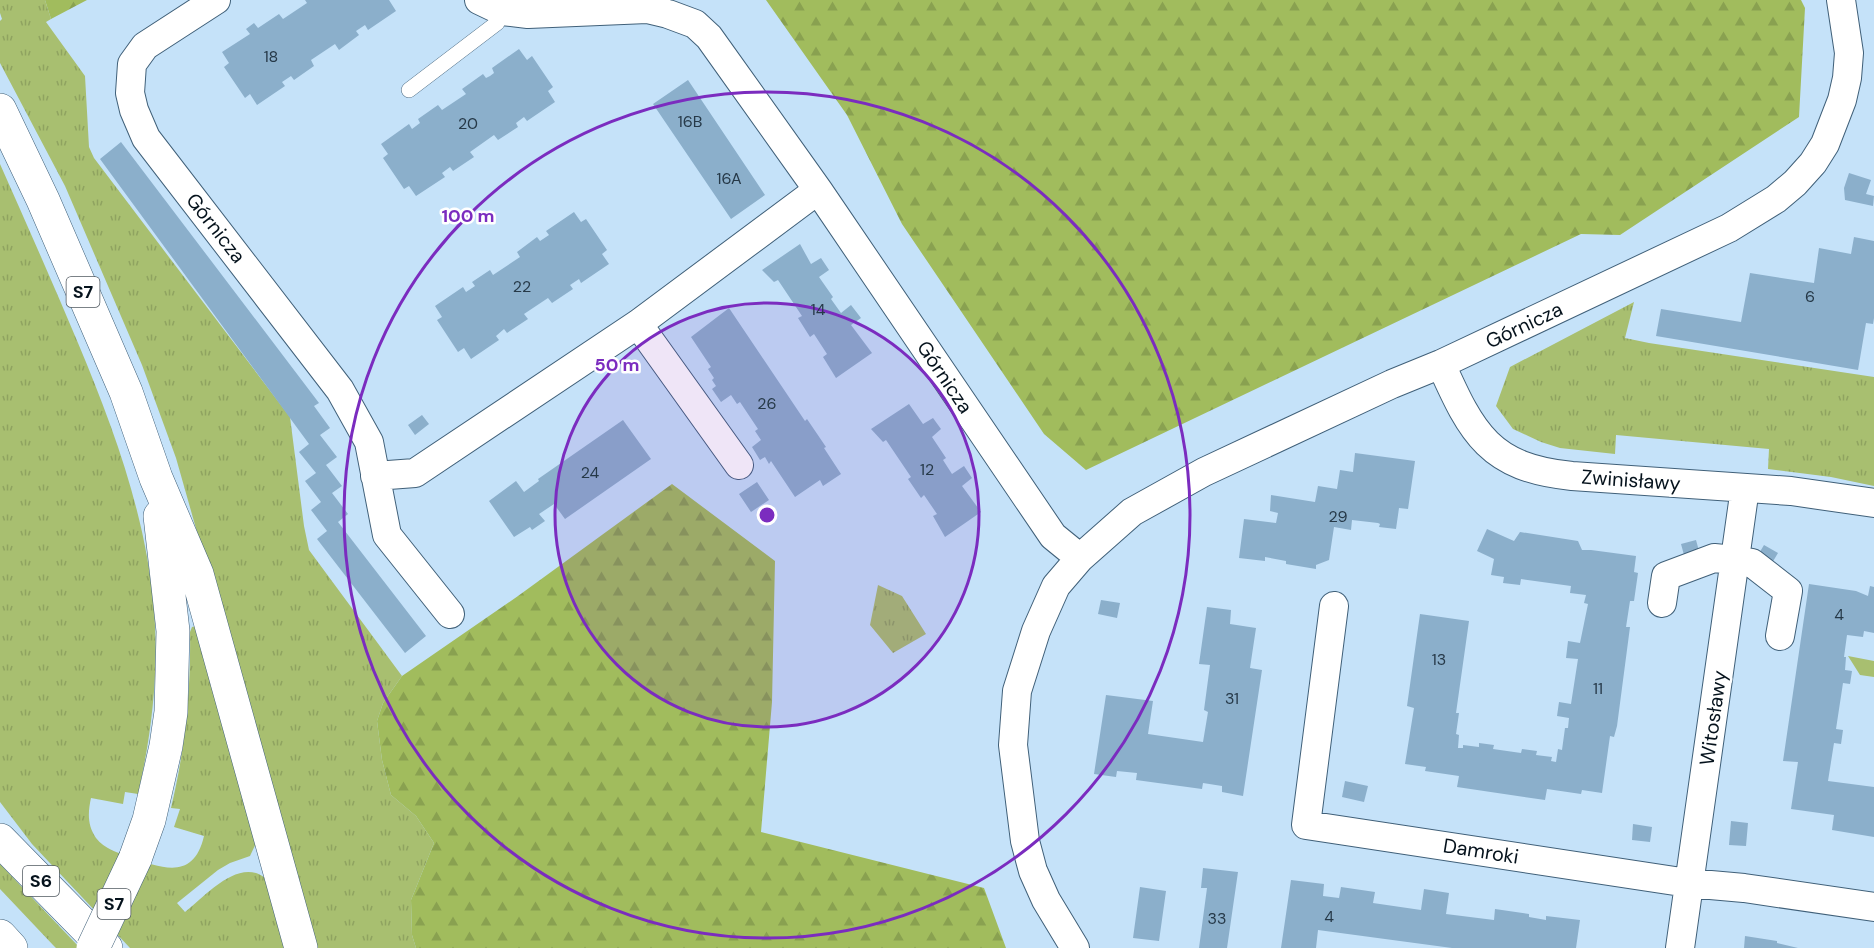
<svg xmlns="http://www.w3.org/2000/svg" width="1874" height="948" font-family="'DM Sans',sans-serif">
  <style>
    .grass { fill: url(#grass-tufts) }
    .forest { fill: url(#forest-firs) }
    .building { fill: #8bafcb }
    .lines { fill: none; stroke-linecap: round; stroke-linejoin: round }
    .lane-casing { stroke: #406079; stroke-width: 16 }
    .street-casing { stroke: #406079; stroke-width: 30 }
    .highway-casing { stroke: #406079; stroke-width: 34 }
    .lane { stroke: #fff; stroke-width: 15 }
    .street { stroke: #fff; stroke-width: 28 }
    .highway { stroke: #fff; stroke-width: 33 }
    .highway-bridge-casing { stroke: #406079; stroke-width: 34; stroke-linecap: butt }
    .highway-bridge { stroke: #fff; stroke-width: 33 }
    .ring { fill: none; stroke: #7b2cbf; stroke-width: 3 }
    .labels { text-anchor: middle; stroke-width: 5; stroke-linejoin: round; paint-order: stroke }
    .number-label { font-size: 16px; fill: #263948 }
    .shield { fill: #fff; stroke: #505960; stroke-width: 1.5 }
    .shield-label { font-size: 18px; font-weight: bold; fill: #05121c }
    .street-label { font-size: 20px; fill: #05121c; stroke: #fff }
    .centre { fill: #7b2cbf; stroke: #fff; stroke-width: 3 }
    .ring-label { font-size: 18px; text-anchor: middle; font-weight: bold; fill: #7b2cbf; stroke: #fff; stroke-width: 5; stroke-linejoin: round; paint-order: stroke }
  </style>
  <defs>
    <pattern id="grass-tufts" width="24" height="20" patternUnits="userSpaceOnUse" patternTransform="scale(1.5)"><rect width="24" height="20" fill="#a8bf70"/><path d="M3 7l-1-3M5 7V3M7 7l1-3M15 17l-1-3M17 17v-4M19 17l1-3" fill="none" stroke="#8fa360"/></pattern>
    <pattern id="forest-firs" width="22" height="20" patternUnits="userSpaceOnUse" patternTransform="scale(1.5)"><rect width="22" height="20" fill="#a1bc5d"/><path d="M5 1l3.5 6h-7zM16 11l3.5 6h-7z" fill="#89a150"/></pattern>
  </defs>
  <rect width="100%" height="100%" fill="#c5e2f9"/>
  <path class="grass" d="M0,0H45L51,19L46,22L85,76L89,147L94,158L290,417L304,526L309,550L402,676L383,703L377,721L382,760L391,795L416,816L434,843L411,900L412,935L416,948H315L176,458L142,365L65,186L0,63V21L2,19L0,13Z
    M0,164C26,223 53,283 78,343C114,429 146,516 154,609C159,671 152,733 138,794L125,792L123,804L91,798C88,812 87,825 96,838C104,849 119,853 131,857C163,869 194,880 204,836L174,827L180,809L171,808C185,749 191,692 190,632L192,627L196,626L257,841L250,856L230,863L218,870L177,903L185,912C205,896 239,857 265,878L288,948H130L32,844L0,802Z
    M1634,302L1625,338L1649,343L1874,377V486L1831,477L1768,469L1769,449L1616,435L1615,454L1560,448L1541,442L1513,429L1496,406L1510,367Z
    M878,585L902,596L926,634L893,653L870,625Z
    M1848,656L1874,661V677L1860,675Z
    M0,864L80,948H56L53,945L0,889Z"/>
  <path class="forest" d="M45,0H87L51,19Z
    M766,0H1801L1805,8L1799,117L1620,235L1581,234L1086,470L1044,434L902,224L847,115Z
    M672,484L775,561L772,702L761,832L984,888L1006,948H416L412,935L411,900L434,843L416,816L391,795L382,760L377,721L383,703L402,676L518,596Z"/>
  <path class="building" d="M305,0H389L396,11L368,30L365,25L356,31L359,35L339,50L335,44L311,60L314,66L294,80L291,76L282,82L285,86L257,105L250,94L245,98L224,67L229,63L222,52L250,34L246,29L254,23L258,28L279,14L283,19L307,3Z
    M519,49L527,60L532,56L553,87L548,91L555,102L527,121L524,117L516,123L518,127L498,140L494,135L470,152L474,157L453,171L450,167L442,173L445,177L416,196L409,186L404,189L383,158L388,154L381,144L409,124L412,129L420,123L418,119L438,105L442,110L466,94L462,89L483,74L486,78L490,76L494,73L492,68Z
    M688,80L765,195L731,219L653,104Z
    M121,142L319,403L314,406L330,428L320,435L337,457L326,465L342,486L332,493L348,514L338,522L426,636L405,653L317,539L327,531L311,510L321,502L305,481L316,473L299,452L309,444L100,159Z
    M1849,173L1871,180L1866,194L1874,196L1873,206L1845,200L1844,188Z
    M574,212L581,222L586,219L607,250L602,254L609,264L581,283L579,279L570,285L573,289L552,303L548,298L524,314L528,319L507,333L504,329L496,336L499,340L471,359L464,348L458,352L437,320L442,317L435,306L463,287L466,292L475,286L472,282L490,270L493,275L520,257L517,252L537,237L540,241L549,235L546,231Z
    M1854,237L1874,241V318L1873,324L1866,323L1858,370L1656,336L1661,309L1741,322L1750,273L1814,283L1819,248L1851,254Z
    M800,244L811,264L821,258L829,270L819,277L833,297L831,299L841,313L851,305L861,318L851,325L872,353L836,378L823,357L827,354L814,334L810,337L798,318L802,316L778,280L774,282L762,270Z
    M729,308L805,421L807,419L826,447L824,448L841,474L823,486L820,480L795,497L771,461L769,464L765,457L760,460L752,447L761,440L755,431L758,429L740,402L737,404L731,395L721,402L712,389L716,386L712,380L714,378L708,369L711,367L691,337Z
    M909,404L923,424L933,418L941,429L932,437L946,458L943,460L952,474L964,466L972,478L962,486L981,512L945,537L933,516L937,514L924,495L921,498L908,479L911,477L886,440L883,442L871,429Z
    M422,415L429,424L415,435L408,425Z
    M623,420L651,459L565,519L554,504L539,514L545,521L532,530L530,527L514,537L489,501L516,481L524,492L539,481L538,479Z
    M1355,453L1415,461L1408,509L1399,508L1396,529L1379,527L1380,524L1378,523L1352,520L1351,530L1334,527L1329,560L1316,565V569L1286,564V561L1265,557V561L1239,558L1244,519L1276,523L1278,513L1270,511L1271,495L1315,502L1318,486L1337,489L1340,470L1353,472Z
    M757,482L769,500L751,512L739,494Z
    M1487,529L1514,541L1520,532L1578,541L1582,550H1591L1636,556L1634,572L1638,573L1634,601H1630L1626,627H1630L1617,726L1614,737L1610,736L1602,793L1582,790L1581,794L1547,789L1545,800L1457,787L1459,776L1425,771L1426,767L1405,764L1414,708L1407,706L1420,614L1469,621L1456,713H1459L1456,734L1459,735L1458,748H1463V745L1479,747V743L1494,745L1493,749L1521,753L1522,749L1537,751L1536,755L1552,757L1551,761L1556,762L1558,749L1562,750L1565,728H1568L1569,718L1557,716L1559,702L1571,704L1578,659L1566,658L1568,641L1580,643L1588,604L1584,603L1586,595L1570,593L1571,586L1521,579L1520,585L1503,583L1504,577L1491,575L1494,559L1477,551Z
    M1696,540L1699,551L1684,555L1681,544Z
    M1764,545L1778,553L1772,563L1758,555Z
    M1809,584L1856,591L1868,596L1870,586L1874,587V633L1864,631L1863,637L1847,635L1844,657H1846L1845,670L1852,671L1850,684L1843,683L1836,729L1843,730L1841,744L1834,743L1828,781L1874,787V837L1832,830L1834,815L1791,809L1798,762L1783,761Z
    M1101,600L1120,603L1117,618L1098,614Z
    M1207,607L1231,610L1230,624L1256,628L1250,668L1262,670L1243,796L1222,792V786L1203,783L1202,789L1136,780L1137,773L1117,771L1116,777L1094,774L1106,695L1153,701L1148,734L1203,742L1208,712L1204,710L1210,665L1199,664Z
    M1345,781L1368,786L1364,802L1342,797Z
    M1731,821L1748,823L1746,846L1729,845Z
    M1633,824L1652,827L1650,842L1632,840Z
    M1203,868L1238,872L1227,948H1199L1207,888H1201Z
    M1291,880L1324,884L1323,896L1339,898L1341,887L1375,892L1373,903L1421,910L1424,889L1449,893L1446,914L1494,920L1495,909L1529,914V917L1546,920V916L1580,920L1576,948H1452L1318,930L1316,948H1281Z
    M1140,887L1166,891L1159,941L1133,938Z
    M1745,936L1777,941V943L1798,948H1744Z"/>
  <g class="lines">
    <defs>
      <path id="lane" d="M409,90L497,23L502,11"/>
      <path id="street" d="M216,0L145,46L132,64L130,93L134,110L146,138L340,390L369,442L387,535L450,614
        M479,0L502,11L528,14L647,9L668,14L695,24L709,37L818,190L1053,536L1080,558
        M638,324L739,465
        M1441,364C1472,434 1490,468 1572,476L1791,491L1874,503
        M375,476L415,473L638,324L818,190
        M1662,603L1666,576L1714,558L1735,560L1752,563L1788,591L1780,636
        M1334,606L1306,825L1688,883L1744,888L1874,907
        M1075,948L1046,900L1033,871L1025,841L1013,745L1017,691L1036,631L1056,586L1080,558L1132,512L1204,472L1392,384L1441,364L1729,228L1776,199L1795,183L1813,163L1825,144L1842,100L1847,78L1849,53L1841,0
        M1680,948L1745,488"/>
      <path id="highway" d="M0,110L43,200L126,392L156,478L197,574L301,948
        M0,840L106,948
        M135,859L149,820L166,746L171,712L173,631L160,516
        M0,936L11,948"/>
    </defs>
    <use href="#lane" class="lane-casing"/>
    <use href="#street" class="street-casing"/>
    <use href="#highway" class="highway-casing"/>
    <use href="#lane" class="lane"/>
    <use href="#street" class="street"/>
    <use href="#highway" class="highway"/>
    <defs>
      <path id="highway-bridge" d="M93,948L135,859"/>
    </defs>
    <use href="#highway-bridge" class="highway-bridge-casing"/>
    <use href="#highway-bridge" class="highway-bridge"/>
  </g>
  <circle cx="767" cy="515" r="212" fill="#7b2cbf" fill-opacity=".12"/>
  <g class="ring">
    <circle cx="767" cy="515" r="212"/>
    <circle cx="767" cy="515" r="423"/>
  </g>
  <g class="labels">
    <g class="number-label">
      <text x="271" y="62">18</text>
      <text x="690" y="127">16B</text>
      <text x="468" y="129">20</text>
      <text x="729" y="184">16A</text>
      <text x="522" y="292">22</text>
      <text x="1810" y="302">6</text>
      <text x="818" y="315">14</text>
      <text x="767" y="409">26</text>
      <text x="927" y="475">12</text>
      <text x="590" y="478">24</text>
      <text x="1338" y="522">29</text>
      <text x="1839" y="620">4</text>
      <text x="1439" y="665">13</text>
      <text x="1598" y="694">11</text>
      <text x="1232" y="704">31</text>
      <text x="1329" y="922">4</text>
      <text x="1217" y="924">33</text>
    </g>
    <g class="shield">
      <rect x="66.5" y="277" width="33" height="30" rx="4.5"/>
      <rect x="23" y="866" width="36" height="30" rx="4.5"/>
      <rect x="97.5" y="889" width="33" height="30" rx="4.5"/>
    </g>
    <g class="shield-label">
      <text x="83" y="298">S7</text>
      <text x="41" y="887">S6</text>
      <text x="114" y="910">S7</text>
    </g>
    <g class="street-label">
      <text transform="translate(216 228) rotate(52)" y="7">Górnicza</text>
      <text transform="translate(1524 325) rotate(-25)" y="7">Górnicza</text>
      <text transform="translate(945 377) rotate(56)" y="7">Górnicza</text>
      <text transform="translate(1631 480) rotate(4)" y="7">Zwinisławy</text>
      <text transform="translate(1713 718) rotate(-82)" y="7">Witosławy</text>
      <text transform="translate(1481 851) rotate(9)" y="7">Damroki</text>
    </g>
  </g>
  <circle cx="767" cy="515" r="9" class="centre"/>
  <g class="ring-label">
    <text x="468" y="222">100 m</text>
    <text x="617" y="371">50 m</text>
  </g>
</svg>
